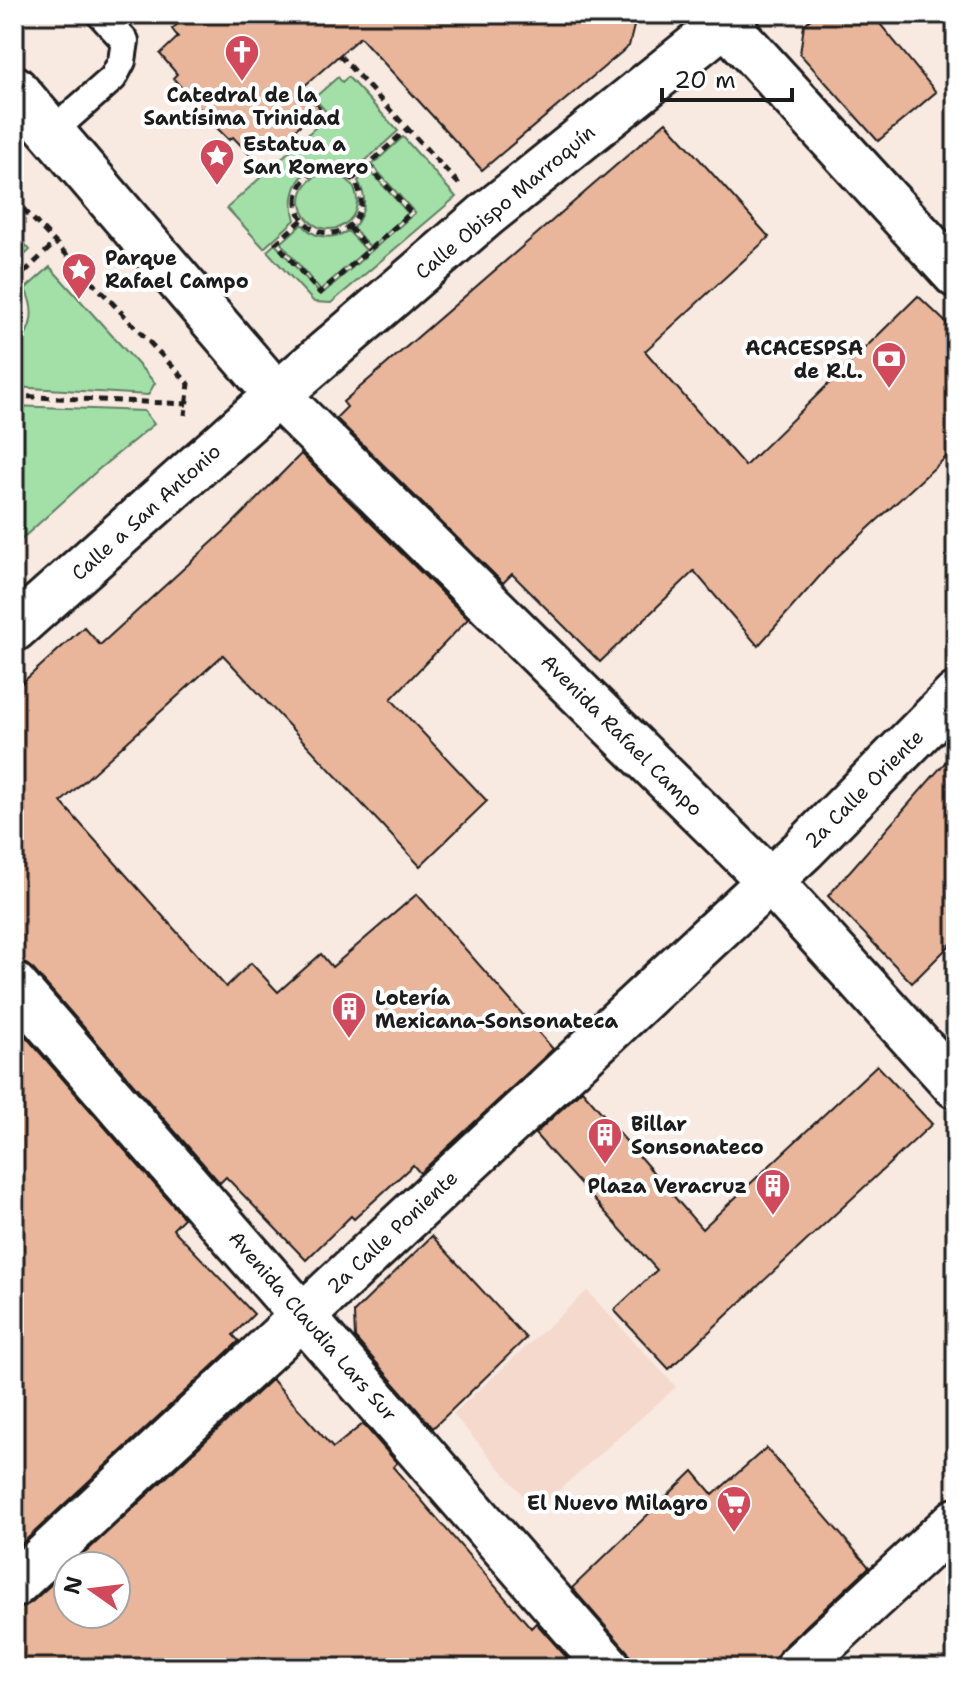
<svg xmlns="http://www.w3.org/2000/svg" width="970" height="1682" font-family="'Shantell Sans',sans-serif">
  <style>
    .built { fill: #f4d9cc }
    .green { fill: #a2e0a8; stroke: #5f7e62; stroke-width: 2 }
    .building { fill: #e9b59b; stroke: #1c1c1c; stroke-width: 2 }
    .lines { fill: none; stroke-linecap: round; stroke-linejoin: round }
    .lane-casing { stroke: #1c1c1c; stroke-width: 32 }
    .street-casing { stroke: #1c1c1c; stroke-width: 50 }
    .secondary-casing { stroke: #1c1c1c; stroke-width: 50 }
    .path { stroke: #1c1c1c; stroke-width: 5; stroke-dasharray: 8 6; stroke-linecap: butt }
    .lane { stroke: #fff; stroke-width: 26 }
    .street { stroke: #fff; stroke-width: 44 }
    .secondary { stroke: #fff; stroke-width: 44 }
    .labels { text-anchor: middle; stroke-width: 8; stroke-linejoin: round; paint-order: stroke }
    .poi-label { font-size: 20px; font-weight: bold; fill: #1c1c1c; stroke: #fff; text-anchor: start }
    .street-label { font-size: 20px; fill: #1c1c1c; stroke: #fff }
  </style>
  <rect width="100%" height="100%" fill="#f8e9e1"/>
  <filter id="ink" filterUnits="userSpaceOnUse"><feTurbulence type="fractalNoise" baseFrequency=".0125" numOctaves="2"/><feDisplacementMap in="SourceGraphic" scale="16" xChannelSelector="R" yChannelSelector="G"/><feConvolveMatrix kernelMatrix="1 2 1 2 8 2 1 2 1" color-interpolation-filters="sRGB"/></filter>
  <g filter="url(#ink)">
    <path class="built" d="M587,1291L676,1387L536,1510L453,1414Z"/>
    <path class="green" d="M338,77L342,82L348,77L398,131L352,173C317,147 283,182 295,220L264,248L227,208L329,115L314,98Z
      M403,137L456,197L331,303L314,302L267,251L275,244L321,295L415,213L372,165Z
      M369,170L408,213L371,248L353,228C366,213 368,198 358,181Z
      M301 201a28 28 0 1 1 56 0a28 28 0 1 1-56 0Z
      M302,224C315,239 331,240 348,231L366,250L320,290L281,243Z
      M14,232L30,250L14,265Z
      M50,267L155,383L148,395L14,387V349C32,332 37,312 25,289Z
      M14,406L144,411L154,424L99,469L14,546Z"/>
    <path class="building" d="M189,14H637L629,46L482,170L360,37L302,88L320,108L276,146L269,138L250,155L233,137L229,140L213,124L173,78L177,74L160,54L178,37L172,29Z
      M816,14H872L936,92L878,141L800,54L804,25Z
      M666,122L769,237L645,351L745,466L918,296L956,332V448L835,559L758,646L694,571L600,662L512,574L503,583L336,418L347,407L343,402Z
      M301,454L468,619L391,699L487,801L420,866L223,655L61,802L226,987L251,963L278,992L321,954L332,967L417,894L553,1049L420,1173L413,1165L354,1219L351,1216L306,1260L226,1177L220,1183L33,969L23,962L14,961V690L84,627L100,645L229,527Z
      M956,750V939L912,983L828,896Z
      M14,1023L184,1218L173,1229L254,1314L233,1335L239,1341L14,1551Z
      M877,1065L932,1124L669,1369L614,1310L657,1270L535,1134L582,1090L702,1229Z
      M432,1236L526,1338L433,1428L355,1338L354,1312Z
      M272,1379L333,1448L363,1424L397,1463L393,1467L531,1628L536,1623L576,1668H14V1609L31,1603L68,1569V1614H116V1566H71Z
      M766,1448L869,1567L780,1650L772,1668H633L628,1652L572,1588L693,1471L713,1495Z"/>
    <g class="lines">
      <defs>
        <path id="lane" d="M53,131L113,78L122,61L125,41L100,14"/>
        <path id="street" d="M717,14L956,275
          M277,395L770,881L956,1086
          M14,985L609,1668
          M14,1585L803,850L956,695
          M797,1668L956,1521"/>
        <path id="secondary" d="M14,88L277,395
          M14,629L277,395L486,215L736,14"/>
      </defs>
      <use href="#lane" class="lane-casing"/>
      <use href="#street" class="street-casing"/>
      <use href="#secondary" class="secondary-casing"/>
      <path class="path" d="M339,55L459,184
        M297 201a32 32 0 1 1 64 0a32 32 0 1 1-64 0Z
        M353,179L408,128
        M14,199L189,384L185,415
        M302,220L276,243L320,293L411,213L368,165
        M349,227L369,250
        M14,282L55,243
        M14,289C25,305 25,322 14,338
        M14,396L187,404"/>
      <use href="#lane" class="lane"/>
      <use href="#street" class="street"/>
      <use href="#secondary" class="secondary"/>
    </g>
  </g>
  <defs>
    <symbol id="church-pin" viewBox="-11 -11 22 30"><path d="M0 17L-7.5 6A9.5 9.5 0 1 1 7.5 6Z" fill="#d1495b" stroke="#fff"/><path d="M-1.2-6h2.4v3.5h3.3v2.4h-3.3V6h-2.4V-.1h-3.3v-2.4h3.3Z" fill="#fff"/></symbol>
    <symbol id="sight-pin" viewBox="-11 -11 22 30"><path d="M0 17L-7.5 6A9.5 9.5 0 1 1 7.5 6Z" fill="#d1495b" stroke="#fff"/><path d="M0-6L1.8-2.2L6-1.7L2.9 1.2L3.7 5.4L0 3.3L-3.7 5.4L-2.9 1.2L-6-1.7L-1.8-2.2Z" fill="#fff"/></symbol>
    <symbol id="bank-pin" viewBox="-11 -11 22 30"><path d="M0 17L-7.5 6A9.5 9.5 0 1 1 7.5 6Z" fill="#d1495b" stroke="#fff"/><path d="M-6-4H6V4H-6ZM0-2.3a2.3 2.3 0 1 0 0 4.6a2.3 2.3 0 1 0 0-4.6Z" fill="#fff"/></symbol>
    <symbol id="building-pin" viewBox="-11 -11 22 30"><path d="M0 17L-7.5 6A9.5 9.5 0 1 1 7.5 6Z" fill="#d1495b" stroke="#fff"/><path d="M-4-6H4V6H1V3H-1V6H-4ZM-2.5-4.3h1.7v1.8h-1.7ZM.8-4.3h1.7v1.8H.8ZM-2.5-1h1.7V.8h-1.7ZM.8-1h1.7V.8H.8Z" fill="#fff"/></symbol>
    <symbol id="supermarket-pin" viewBox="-11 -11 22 30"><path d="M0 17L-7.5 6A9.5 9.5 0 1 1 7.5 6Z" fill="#d1495b" stroke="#fff"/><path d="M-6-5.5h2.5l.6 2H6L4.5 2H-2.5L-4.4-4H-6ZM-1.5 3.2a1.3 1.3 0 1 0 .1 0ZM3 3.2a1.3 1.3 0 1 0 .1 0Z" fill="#fff"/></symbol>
  </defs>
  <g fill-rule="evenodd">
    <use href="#church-pin" x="222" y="32" width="40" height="54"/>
    <use href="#sight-pin" x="197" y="136" width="40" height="54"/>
    <use href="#sight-pin" x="59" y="250" width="40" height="54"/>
    <use href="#bank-pin" x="869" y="339" width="40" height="54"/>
    <use href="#building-pin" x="329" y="989" width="40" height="54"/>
    <use href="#building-pin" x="585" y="1115" width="40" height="54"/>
    <use href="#building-pin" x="753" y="1166" width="40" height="54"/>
    <use href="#supermarket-pin" x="714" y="1483" width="40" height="54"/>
  </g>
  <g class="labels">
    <g class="poi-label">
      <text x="242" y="102" text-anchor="middle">Catedral de la<tspan x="242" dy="23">Santísima Trinidad</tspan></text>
      <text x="243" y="151">Estatua a<tspan x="243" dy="23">San Romero</tspan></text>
      <text x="105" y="265">Parque<tspan x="105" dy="23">Rafael Campo</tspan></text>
      <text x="863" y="355" text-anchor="end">ACACESPSA<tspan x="863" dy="23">de R.L.</tspan></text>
      <text x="375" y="1005">Lotería<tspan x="375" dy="23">Mexicana-Sonsonateca</tspan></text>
      <text x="631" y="1131">Billar<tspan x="631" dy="23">Sonsonateco</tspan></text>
      <text x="747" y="1193" text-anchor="end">Plaza Veracruz</text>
      <text x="708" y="1510" text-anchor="end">El Nuevo Milagro</text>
    </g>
    <g class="street-label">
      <text transform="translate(505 202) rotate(-40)" y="7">Calle Obispo Marroquín</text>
      <text transform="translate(146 512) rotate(-42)" y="7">Calle a San Antonio</text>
      <text transform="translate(622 735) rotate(45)" y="7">Avenida Rafael Campo</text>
      <text transform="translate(864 789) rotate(-45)" y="7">2a Calle Oriente</text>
      <text transform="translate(392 1232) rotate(-43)" y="7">2a Calle Poniente</text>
      <text transform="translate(313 1326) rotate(49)" y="7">Avenida Claudia Lars Sur</text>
    </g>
  </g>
  <rect width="970" height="1682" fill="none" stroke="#fff" stroke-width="48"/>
  <rect x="24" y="24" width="922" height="1634" fill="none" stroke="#1c1c1c" stroke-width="3" filter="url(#ink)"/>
  <g transform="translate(92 1590) rotate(284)"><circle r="38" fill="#ffffff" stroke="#a4a4a4" stroke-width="2"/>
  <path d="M0-6L14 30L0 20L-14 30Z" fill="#d1495b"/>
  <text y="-12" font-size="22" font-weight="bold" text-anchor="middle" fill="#1c1c1c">N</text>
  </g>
  <path d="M662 88v12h130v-12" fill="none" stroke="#1c1c1c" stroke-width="4"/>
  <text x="674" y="88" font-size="24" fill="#1c1c1c" stroke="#ffffff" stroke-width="6" paint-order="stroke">20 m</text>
</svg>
